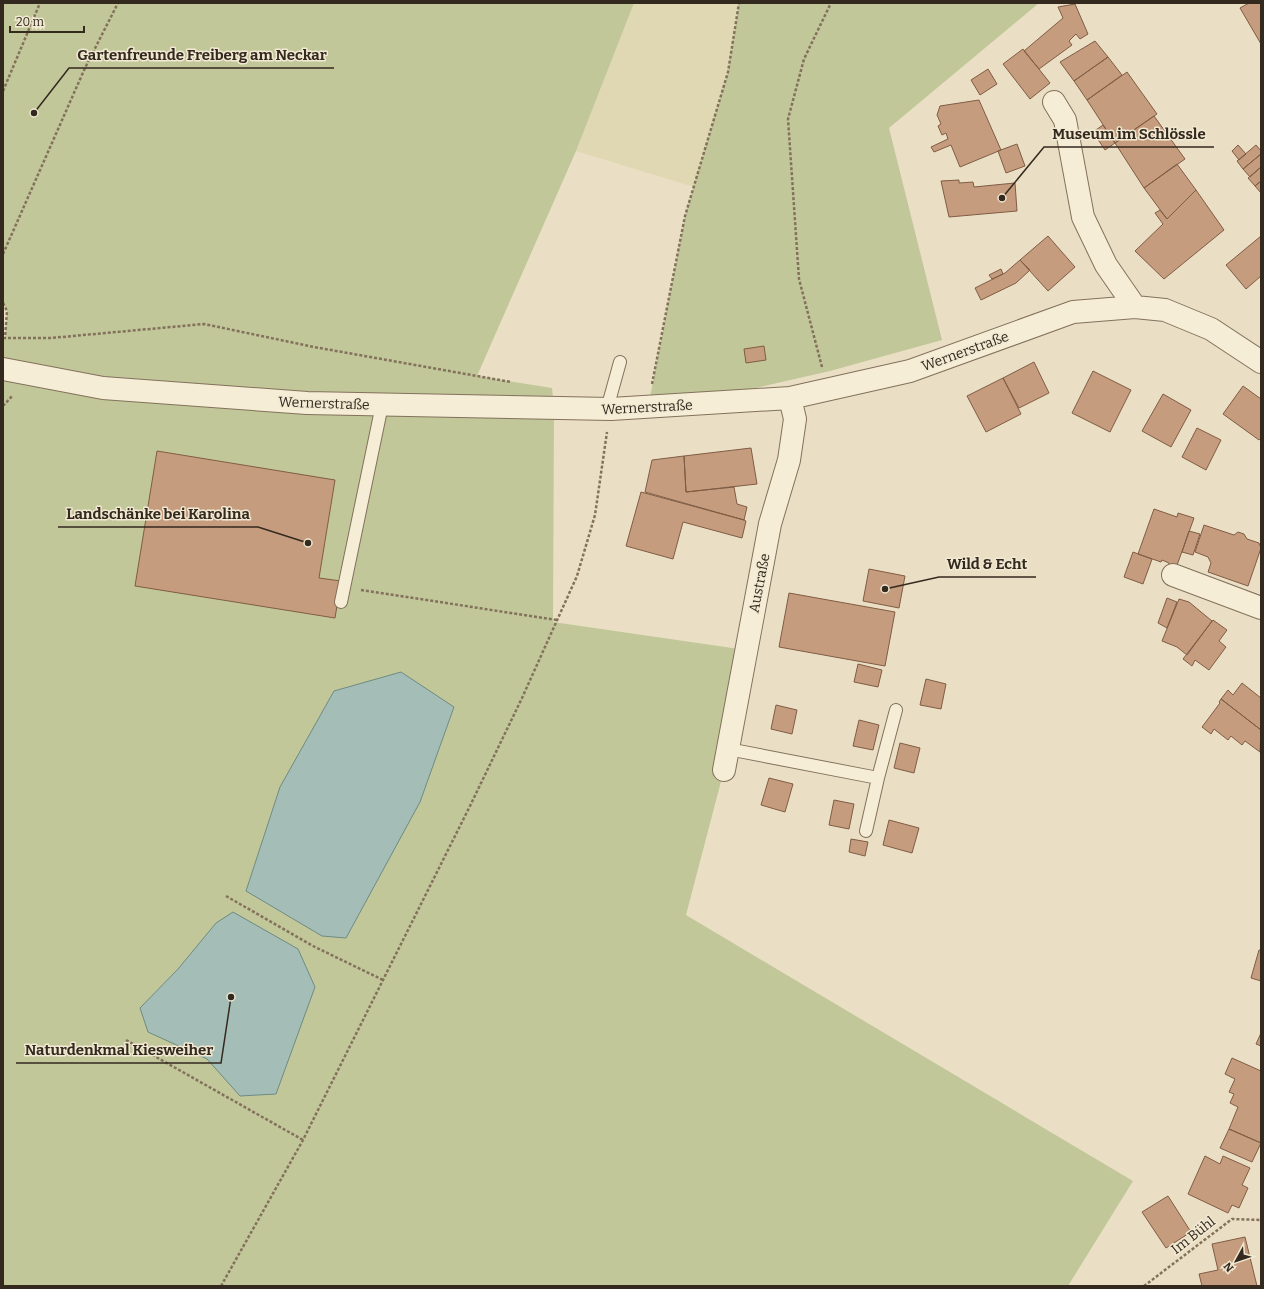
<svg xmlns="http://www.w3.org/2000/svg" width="1264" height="1289" font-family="Bitter,serif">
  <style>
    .farmland { fill: #dfd8b2 }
    .green { fill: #c1c799 }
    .water { fill: #a5bdb7; stroke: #6d8b84 }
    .building { fill: #c59c7d; stroke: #805c44 }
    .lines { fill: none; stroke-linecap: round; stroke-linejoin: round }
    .service-casing { stroke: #83715c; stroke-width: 14 }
    .minor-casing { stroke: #83715c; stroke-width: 24 }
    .path { stroke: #83715c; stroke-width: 2.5; stroke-dasharray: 3 2; stroke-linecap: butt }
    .service { stroke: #f6edd6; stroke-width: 12 }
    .minor { stroke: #f6edd6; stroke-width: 22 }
    .labels { text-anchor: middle; stroke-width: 3; stroke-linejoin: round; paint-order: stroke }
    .street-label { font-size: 14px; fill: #34291f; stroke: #f2e9d2 }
    .leader { fill: none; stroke: #34291f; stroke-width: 1.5 }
    .callout-dot { fill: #34291f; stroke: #f2e9d2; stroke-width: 1.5 }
    .callout-label { font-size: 15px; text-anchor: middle; font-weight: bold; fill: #34291f; stroke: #f2e9d2; stroke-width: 3; stroke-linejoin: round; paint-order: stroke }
  </style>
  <rect width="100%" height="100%" fill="#eadfc4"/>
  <path class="farmland" d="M634,3H739L728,72L694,187L576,151Z"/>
  <path class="green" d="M3,3H634L576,151L477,376L552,388L554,408L553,622L746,650L724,770L686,915L1133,1181L1068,1286H3V337L5,338L7,311L3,303Z
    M739,3H1039L889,128L942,340L830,371L676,406L648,408L685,216L728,72Z"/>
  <path class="water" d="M401,672L454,707L420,802L346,938L322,936L246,891L280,787L334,691Z
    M233,912L298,949L315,987L276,1094L240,1096L207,1059L148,1032L140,1008L178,969L216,923Z"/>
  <path class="building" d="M1249,3H1261V44L1240,8Z
    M1075,4L1088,34L1080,39L1076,34L1069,41L1072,45L1039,69L1024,51L1063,18L1058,7Z
    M1095,41L1108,57L1074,81L1060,62Z
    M1023,49L1050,83L1030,99L1003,64Z
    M1108,57L1122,75L1087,100L1074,81Z
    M988,69L997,84L980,95L971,80Z
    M1127,72L1157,114L1115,143L1087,100Z
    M979,100L1001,150L960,167L951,145L934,152L931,147L948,139L946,133L942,135L938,126L941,124L937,115L940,106Z
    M1154,116L1185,159L1144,188L1115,143Z
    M1103,125L1115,143L1105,150L1093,132Z
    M1017,144L1025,166L1006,173L998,151Z
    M1238,145L1246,154L1239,160L1232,151Z
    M1256,145L1261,151V154L1243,169L1237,161Z
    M1261,154V167L1250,177L1243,169Z
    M1177,164L1196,190L1167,219L1144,188Z
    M1261,167V181L1255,186L1248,178Z
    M959,180V183L973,182L974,187L1015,183L1017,211L949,217L941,181Z
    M1261,181V193L1255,186Z
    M1196,190L1224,230L1164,279L1135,251L1163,224L1155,213L1160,210L1167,219Z
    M1048,236L1075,267L1048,291L1020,260Z
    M1261,236V276L1246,289L1226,265Z
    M1020,260L1030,270L1016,283L981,300L975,288L1005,273Z
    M1001,269L1003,274L992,279L989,275Z
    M764,346L766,360L746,363L744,349Z
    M1034,362L1049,393L1019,408L1003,378Z
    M1093,371L1131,390L1110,432L1072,413Z
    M1003,378L1021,414L986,432L967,396Z
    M1243,386L1261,399V438L1259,440L1223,414Z
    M1163,394L1191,410L1171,447L1142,431Z
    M1197,428L1221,440L1206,470L1182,457Z
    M751,448L757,484L686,492L684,456Z
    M157,451L335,480L319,578L341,581L335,618L135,586Z
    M684,456L686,492L734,487L737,504L747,507L744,520L645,492L652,460Z
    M641,492L744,520L746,521L742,538L683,522L673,559L626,546Z
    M1154,509L1177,517L1178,513L1194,518L1176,568L1169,565V563L1162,560L1161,562L1138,554Z
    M1204,525L1234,535L1238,532L1244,534L1247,539L1259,543L1261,548L1248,586L1208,572L1211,563L1208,557L1195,552Z
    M1189,531L1200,534L1193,555L1182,552Z
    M1133,552L1152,559L1143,584L1124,577Z
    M869,569L905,576L899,608L863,601Z
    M789,593L895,612L885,666L779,647Z
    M1167,598L1177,602L1167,628L1158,623Z
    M1179,599L1189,602L1212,621L1187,655L1177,647L1162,641Z
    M1213,620L1227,630L1219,641L1226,647L1209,670L1195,660L1192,666L1183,659Z
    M858,664L882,670L878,687L854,682Z
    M926,679L946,684L941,709L920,705Z
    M1242,683L1261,698V730L1221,699L1228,690L1233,695Z
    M1221,699L1261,730L1260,752L1245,741L1242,745L1231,736L1228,740L1214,729L1211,734L1202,727L1220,703L1219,702Z
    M776,705L797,710L792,734L771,729Z
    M859,720L879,725L873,750L853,746Z
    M900,743L920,748L914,773L894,768Z
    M769,778L793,784L785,812L761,805Z
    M834,800L854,804L849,829L829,825Z
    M889,820L919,828L912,853L883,845Z
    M851,839L868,842L865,856L849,852Z
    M1259,950H1261V981L1251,978Z
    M1261,1033V1046L1256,1044Z
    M1232,1058L1261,1071V1143L1229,1129L1238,1107L1230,1103L1234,1094L1229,1092L1235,1079L1225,1074Z
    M1229,1129L1261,1143L1252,1162L1220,1148Z
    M1205,1156L1220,1164L1223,1156L1250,1168L1242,1185L1248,1188L1239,1208L1232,1205L1228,1213L1188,1194Z
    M1168,1196L1191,1232L1166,1248L1142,1212Z
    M1245,1237L1257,1286H1202L1199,1274L1218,1270L1212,1244Z"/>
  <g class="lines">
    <defs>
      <path id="service" d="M611,409L610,398L620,362
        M341,602L382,405
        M728,749L878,778L866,831
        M878,778L896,710"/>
      <path id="minor" d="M1054,102L1065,120L1083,217L1106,265L1135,307
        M3,369L103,388L307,403L611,409L790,398L910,371L1073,312L1135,307L1165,310L1211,329L1261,362
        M1173,575L1261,608
        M724,770L770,524L789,460L795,419L790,398"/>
    </defs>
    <use href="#service" class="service-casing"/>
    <use href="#minor" class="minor-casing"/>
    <path class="path" d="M3,91L40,3
      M3,254L85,68L118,3
      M3,303L7,311L5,338
      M3,338H51L204,324L314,347L511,382
      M822,367L799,279L788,119L804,59L831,3
      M652,384L685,216L728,72L739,3
      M3,406L13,395
      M361,590L557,620
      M226,896L313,946L383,980
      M126,1040L303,1140
      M221,1286L303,1140L470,806L522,698L577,576L595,515L607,432
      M1144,1286L1232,1219L1261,1220"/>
    <use href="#service" class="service"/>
    <use href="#minor" class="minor"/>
  </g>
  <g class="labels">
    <g class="street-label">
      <text transform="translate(965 351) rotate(-20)" y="5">Wernerstraße</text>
      <text transform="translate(324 403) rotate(2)" y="5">Wernerstraße</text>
      <text transform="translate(647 407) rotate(-3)" y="5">Wernerstraße</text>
      <text transform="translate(759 583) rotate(-79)" y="5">Austraße</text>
      <text transform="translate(1193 1235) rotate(-38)" y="5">Im Bühl</text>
    </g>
  </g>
  <path class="leader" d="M34 113L69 68H334M1002 198L1044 147H1214M308 543L258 527H58M885 589L939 577H1036M231 997L221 1063H16"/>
  <g class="callout-dot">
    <circle cx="34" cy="113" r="4"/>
    <circle cx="1002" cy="198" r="4"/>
    <circle cx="308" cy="543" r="4"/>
    <circle cx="885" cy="589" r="4"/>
    <circle cx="231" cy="997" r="4"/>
  </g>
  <g class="callout-label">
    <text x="202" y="60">Gartenfreunde Freiberg am Neckar</text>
    <text x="1129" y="139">Museum im Schlössle</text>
    <text x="158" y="519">Landschänke bei Karolina</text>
    <text x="987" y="569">Wild &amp; Echt</text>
    <text x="119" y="1055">Naturdenkmal Kiesweiher</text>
  </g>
  <rect width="1264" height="1289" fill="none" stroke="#34291f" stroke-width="8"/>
  <g transform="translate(1236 1261) rotate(230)" stroke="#f2e9d2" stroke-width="3" paint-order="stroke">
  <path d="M0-3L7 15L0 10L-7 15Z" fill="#34291f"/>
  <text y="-6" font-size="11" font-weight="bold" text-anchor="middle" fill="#34291f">N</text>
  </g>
  <path d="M10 26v6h74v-6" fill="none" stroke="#34291f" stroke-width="2"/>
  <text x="16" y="26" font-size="12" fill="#34291f" stroke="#f2e9d2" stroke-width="3" paint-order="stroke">20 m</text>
</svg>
